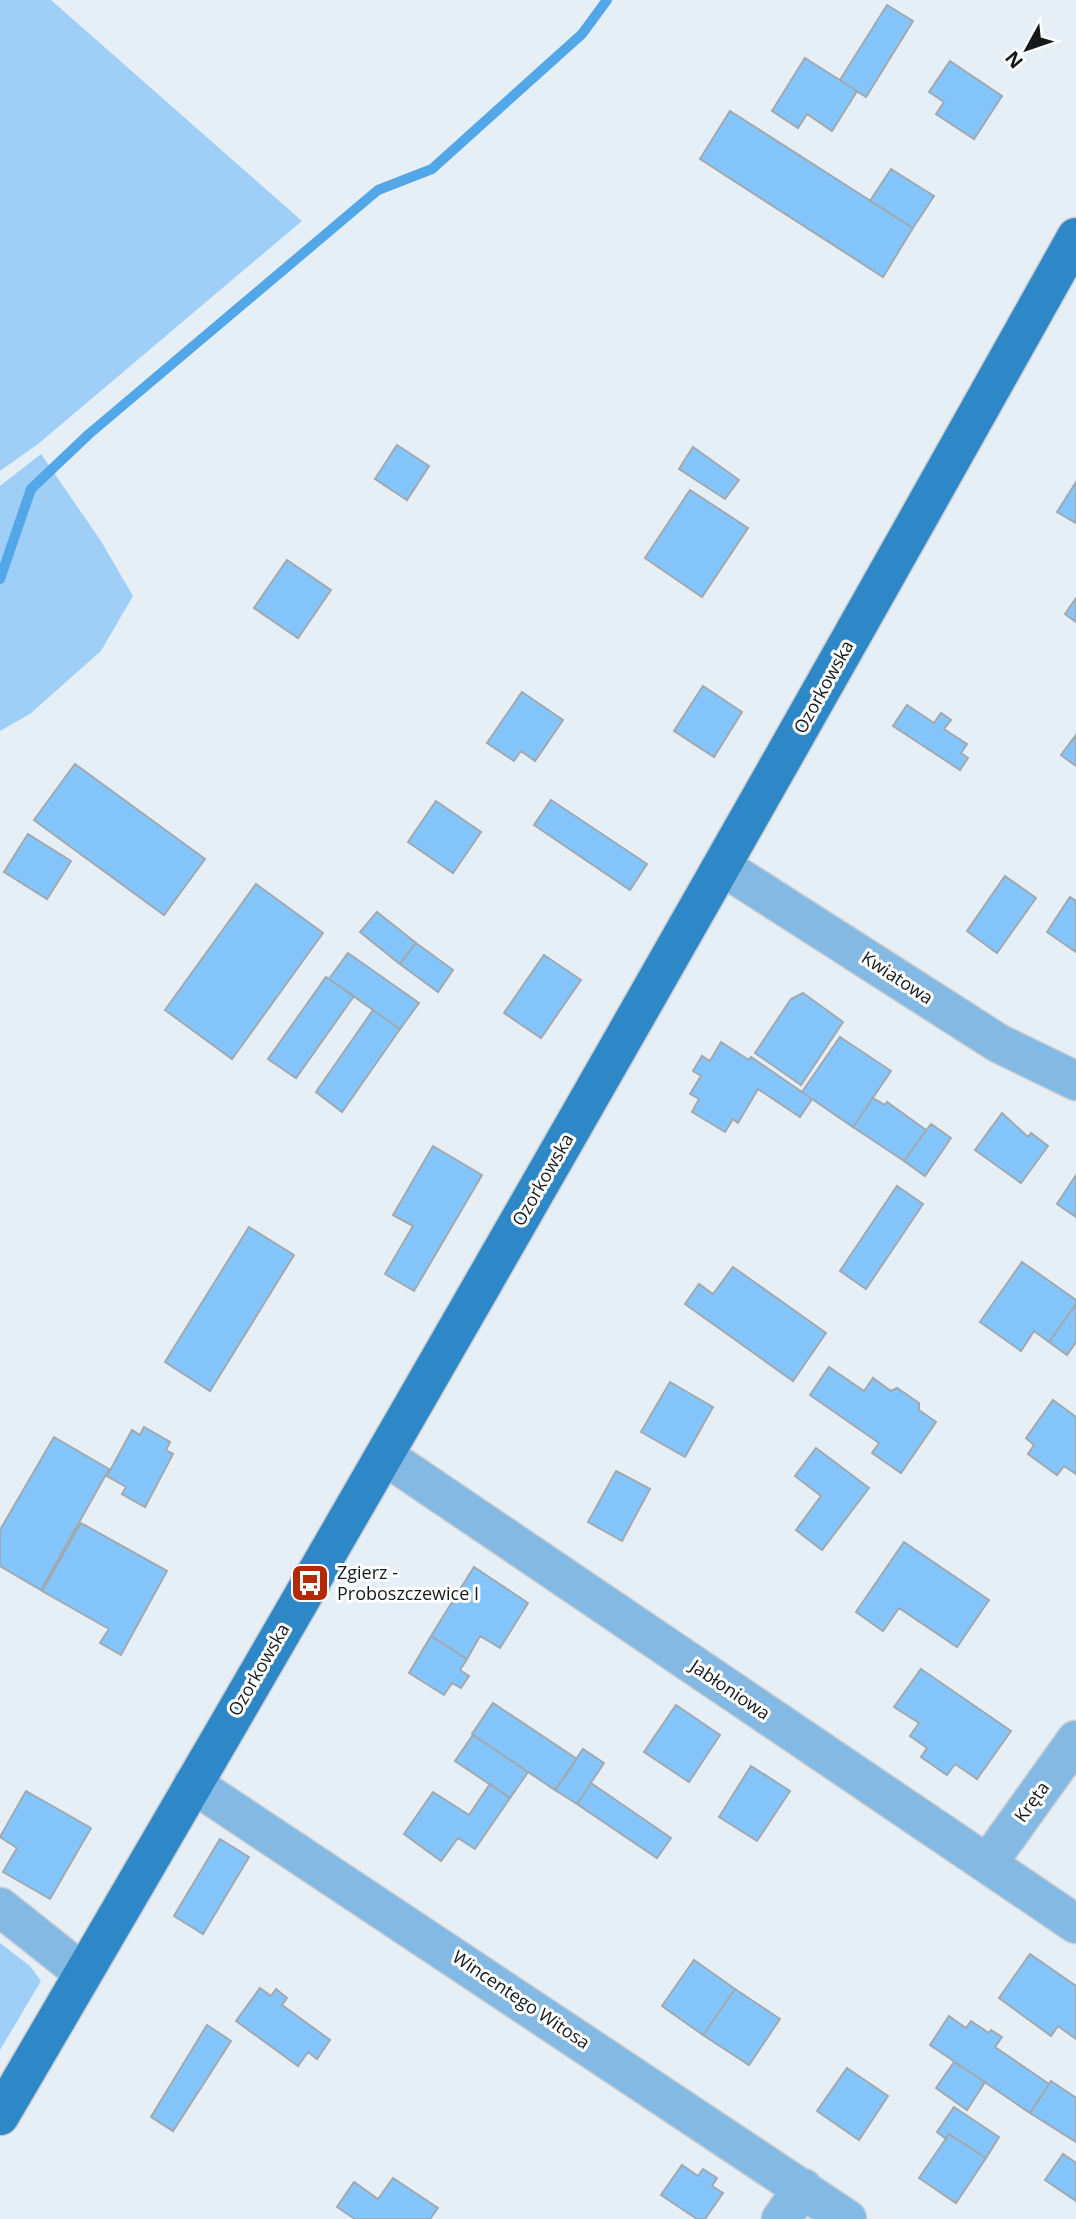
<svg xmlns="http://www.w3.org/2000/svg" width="1076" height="2219" font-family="'Open Sans',sans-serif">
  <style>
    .green { fill: #9fcff7 }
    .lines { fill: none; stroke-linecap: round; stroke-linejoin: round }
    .stream { stroke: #52a7e9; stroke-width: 10 }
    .building { fill: #84c6fc; stroke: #a1a9b0; stroke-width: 2 }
    .minor-casing { stroke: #c6cdd3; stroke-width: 41 }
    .major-casing { stroke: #c6cdd3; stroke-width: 41 }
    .minor { stroke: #84b9e4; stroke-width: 38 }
    .major { stroke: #2e87c6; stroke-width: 38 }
    .labels { text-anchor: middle; stroke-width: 6; stroke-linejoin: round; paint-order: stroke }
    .street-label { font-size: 18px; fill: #16191c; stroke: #fff }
    .poi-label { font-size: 18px; fill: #16191c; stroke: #fff; text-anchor: start }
  </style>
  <rect width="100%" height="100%" fill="#e7eff6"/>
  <path class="green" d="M0,0H51L302,221L38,444L0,471Z
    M41,454L101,541L133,596L101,651L30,714L0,731V486Z
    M0,1943L30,1966L41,1981L0,2050Z"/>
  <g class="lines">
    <path class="stream" d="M0,579L31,489L89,434L378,190L432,169L582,34L607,0"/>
  </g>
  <path class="building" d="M887,5L913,21L866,97L840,80Z
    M805,58L857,91L832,131L807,114L798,128L772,111Z
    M950,61L1002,96L974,139L936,114L944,102L929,92Z
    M730,111L913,228L883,277L700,159Z
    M891,169L934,196L913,228L870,201Z
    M397,445L429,466L407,500L375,479Z
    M693,447L739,480L725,499L679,469Z
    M1076,482V523L1057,512Z
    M690,490L748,528L702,597L645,558Z
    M287,560L331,590L298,638L254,608Z
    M1076,598V622L1065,614Z
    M703,686L742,712L714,757L674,731Z
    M522,692L563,720L535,761L521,751L514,761L487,743Z
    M907,705L934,723L941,713L951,720L944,729L967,744L961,753L968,758L960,770L893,726Z
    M1076,735V766L1061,755Z
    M75,764L205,859L164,915L34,820Z
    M551,800L647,864L630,890L534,825Z
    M436,801L481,832L453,873L408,842Z
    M28,834L71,861L47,899L4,872Z
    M1005,876L1036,898L997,953L967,931Z
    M256,884L323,933L232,1059L165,1010Z
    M1070,897L1076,901V952L1047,932Z
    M377,912L416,943L400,964L360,932Z
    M416,943L453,970L438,992L400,964Z
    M348,953L419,1003L400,1029L329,979Z
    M544,955L581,980L541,1038L504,1013Z
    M326,977L354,996L296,1078L268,1059Z
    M803,993L843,1022L801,1085L755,1053L791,999Z
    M373,1010L400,1029L342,1112L316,1092Z
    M840,1037L891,1071L853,1127L802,1092Z
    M721,1042L749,1060L751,1057L812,1099L800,1117L758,1089L738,1123L733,1119L725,1132L692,1112L699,1099L690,1094L701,1076L693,1071L702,1056L710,1061Z
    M873,1098L885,1105L887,1102L926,1130L904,1161L853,1127Z
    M1002,1113L1028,1137L1031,1133L1048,1146L1021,1183L975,1150Z
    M931,1124L951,1138L925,1176L904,1161Z
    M433,1146L482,1175L414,1291L385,1274L413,1226L393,1215Z
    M1076,1175V1217L1057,1204Z
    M897,1186L923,1204L866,1289L840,1271Z
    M249,1227L294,1255L210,1391L165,1362Z
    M1022,1262L1076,1300V1304L1049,1342L1034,1331L1021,1351L980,1322Z
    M733,1267L826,1333L793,1381L685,1304L699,1284L713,1294Z
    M1076,1304V1342L1067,1355L1049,1342Z
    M829,1367L864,1391L873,1378L891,1391L897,1388L919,1403V1410L936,1422L901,1473L872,1453L879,1443L810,1395Z
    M670,1382L713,1407L685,1457L641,1432Z
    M1053,1400L1076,1417V1474L1064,1466L1057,1475L1028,1454L1034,1445L1026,1438Z
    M144,1427L170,1442L166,1450L173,1454L145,1507L122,1494L126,1487L107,1476L132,1430L140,1435Z
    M54,1437L109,1469L41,1590L0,1566V1530Z
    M816,1448L869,1488L822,1550L796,1530L821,1496L795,1476Z
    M616,1471L650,1489L622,1541L588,1522Z
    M81,1523L167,1571L121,1655L100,1643L109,1629L42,1591Z
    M904,1542L989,1600L957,1647L899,1608L883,1631L856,1612Z
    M474,1567L528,1603L500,1648L480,1636L467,1659L431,1636Z
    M431,1636L467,1659L460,1670L469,1676L461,1688L452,1683L444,1695L409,1673Z
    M921,1669L1011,1731L977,1779L955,1764L947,1775L921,1757L927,1748L910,1736L919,1723L894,1707Z
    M493,1703L577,1759L555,1790L472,1734Z
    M676,1705L720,1735L689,1782L644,1752Z
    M473,1735L528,1772L510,1798L455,1761Z
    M583,1749L604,1763L577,1804L555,1790Z
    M751,1766L790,1791L757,1841L719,1817Z
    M591,1783L671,1838L657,1858L577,1804Z
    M490,1784L510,1798L475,1849L458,1838L441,1861L404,1834L433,1792L469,1815Z
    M26,1791L91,1828L50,1899L3,1872L17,1848L0,1837Z
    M220,1839L249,1857L203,1934L174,1916Z
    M1030,1954L1076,1986V2039L1058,2026L1051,2036L999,1998Z
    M694,1960L735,1989L703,2035L662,2006Z
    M260,1988L271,1996L276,1989L287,1998L282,2005L330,2040L317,2059L308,2052L298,2066L236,2021Z
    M735,1989L780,2019L749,2065L703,2035Z
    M949,2016L966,2028L971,2021L989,2033L991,2030L1002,2037L995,2047L1049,2084L1030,2113L930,2045Z
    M207,2025L231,2041L173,2131L151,2117Z
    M954,2062L985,2082L967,2110L936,2088Z
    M847,2068L888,2096L859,2140L817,2111Z
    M1051,2081L1076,2098V2142L1030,2113Z
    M954,2107L999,2137L986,2158L949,2134L946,2139L937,2132Z
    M949,2134L986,2158L956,2203L919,2178Z
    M1063,2154L1076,2163V2201L1045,2180Z
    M682,2165L698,2176L703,2169L717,2178L712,2186L723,2193L705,2219H697L661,2195Z
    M393,2178L438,2208L430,2219H355L337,2207L354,2182L378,2199Z"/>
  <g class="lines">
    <defs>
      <path id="minor" d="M723,867L998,1043L1076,1081
        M385,1456L1076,1924
        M193,1784L847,2219
        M988,1863L1076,1740
        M0,1907L83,1973
        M781,2219L803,2188"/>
      <path id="major" d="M0,2116C365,1493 724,867 1076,237"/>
    </defs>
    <use href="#minor" class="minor-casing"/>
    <use href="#major" class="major-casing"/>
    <use href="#minor" class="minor"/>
    <use href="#major" class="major"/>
  </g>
  <defs>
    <symbol id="bus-square" viewBox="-11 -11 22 22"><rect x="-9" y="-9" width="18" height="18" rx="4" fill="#b52a02" stroke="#fff"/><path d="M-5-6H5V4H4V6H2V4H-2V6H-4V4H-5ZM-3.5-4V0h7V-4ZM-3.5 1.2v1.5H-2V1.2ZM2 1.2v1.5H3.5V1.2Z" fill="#fff"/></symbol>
  </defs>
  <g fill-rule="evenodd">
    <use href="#bus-square" x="288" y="1561" width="44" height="44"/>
  </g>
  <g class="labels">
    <g class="street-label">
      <text transform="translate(824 687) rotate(-61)" y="6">Ozorkowska</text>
      <text transform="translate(897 978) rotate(33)" y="6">Kwiatowa</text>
      <text transform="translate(543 1180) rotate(-60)" y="6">Ozorkowska</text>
      <text transform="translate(259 1670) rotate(-60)" y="6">Ozorkowska</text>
      <text transform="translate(730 1690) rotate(34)" y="6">Jabłoniowa</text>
      <text transform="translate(1032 1802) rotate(-54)" y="6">Kręta</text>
      <text transform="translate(521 2000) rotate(34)" y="6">Wincentego Witosa</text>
    </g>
    <g class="poi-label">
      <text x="337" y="1579">Zgierz -<tspan x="337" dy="21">Proboszczewice I</tspan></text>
    </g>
  </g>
  <g transform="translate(1027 49) rotate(230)" stroke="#ffffff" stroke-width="5" paint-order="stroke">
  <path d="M0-5L12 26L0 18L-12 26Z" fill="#16191c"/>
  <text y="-10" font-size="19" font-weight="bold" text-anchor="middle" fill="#16191c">N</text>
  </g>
</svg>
